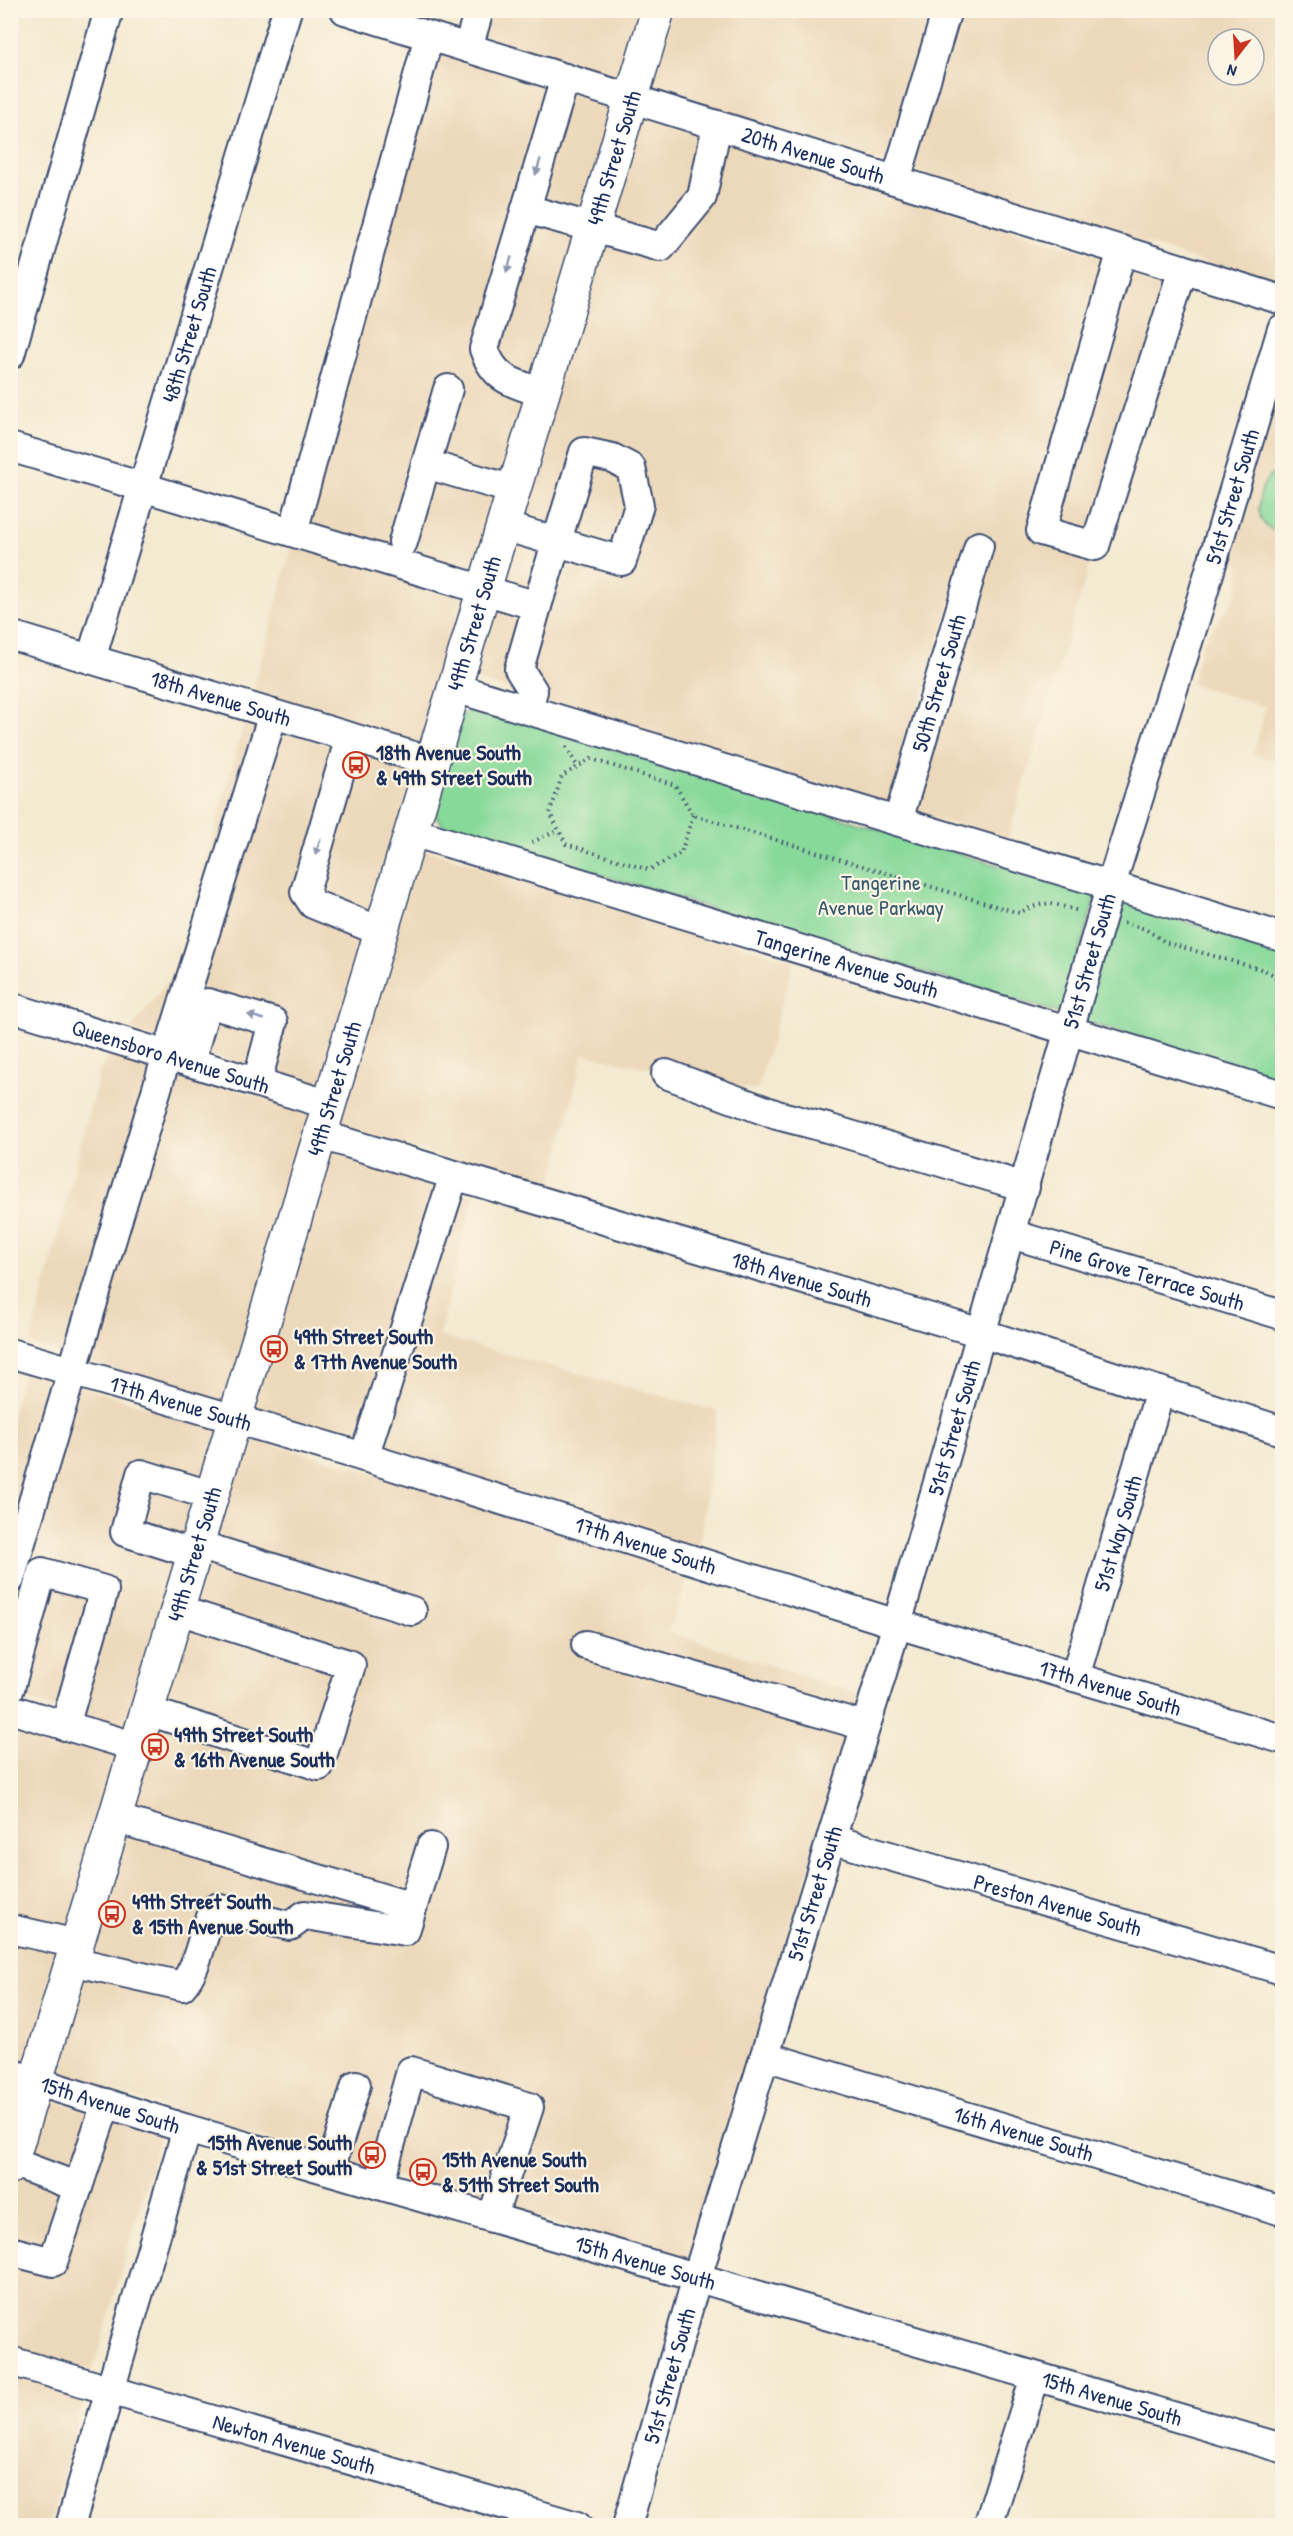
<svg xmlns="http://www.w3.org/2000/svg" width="1293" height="2536" font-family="'Patrick Hand',sans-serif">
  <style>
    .built { fill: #ecd8ba; fill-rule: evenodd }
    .green { fill: #87d99a; stroke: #51847c; stroke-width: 1.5 }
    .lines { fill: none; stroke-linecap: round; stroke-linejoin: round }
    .minor-casing { stroke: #3c4b6f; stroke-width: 32 }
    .major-casing { stroke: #3c4b6f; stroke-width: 36 }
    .path { stroke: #3c4b6f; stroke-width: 4; stroke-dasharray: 1.5 4.5; stroke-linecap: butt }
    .minor { stroke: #fff; stroke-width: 28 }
    .major { stroke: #fff; stroke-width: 33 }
    .oneway { fill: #8d97ae }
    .labels { text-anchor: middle; stroke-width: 4.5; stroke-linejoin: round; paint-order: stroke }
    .street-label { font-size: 22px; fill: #1b2f5e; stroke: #fcf5e5 }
    .poi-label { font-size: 22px; font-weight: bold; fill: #1b2f5e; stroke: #fcf5e5; text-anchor: start }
    .park-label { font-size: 22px; fill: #365a6d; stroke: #fcf5e5 }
  </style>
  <rect width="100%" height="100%" fill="#fcf5e5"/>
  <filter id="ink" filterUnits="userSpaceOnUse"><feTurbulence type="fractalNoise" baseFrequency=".0167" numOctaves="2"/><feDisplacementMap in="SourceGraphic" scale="12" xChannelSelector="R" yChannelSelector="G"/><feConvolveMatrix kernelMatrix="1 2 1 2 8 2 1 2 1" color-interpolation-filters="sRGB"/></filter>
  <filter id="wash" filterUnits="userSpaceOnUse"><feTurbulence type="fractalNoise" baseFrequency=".008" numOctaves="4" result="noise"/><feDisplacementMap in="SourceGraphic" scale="24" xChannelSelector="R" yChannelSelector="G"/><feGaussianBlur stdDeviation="1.35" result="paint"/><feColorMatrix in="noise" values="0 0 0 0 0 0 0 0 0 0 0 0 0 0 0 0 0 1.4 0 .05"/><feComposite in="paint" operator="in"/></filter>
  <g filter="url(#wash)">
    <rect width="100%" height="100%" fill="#f4ead1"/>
    <path class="built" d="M469,11H646L624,82L462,32Z
      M670,11H1282V286L647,89ZM1218,39H1254V75H1218Z
      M427,49L617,107L425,746L252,694Z
      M639,114L1175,280L1007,840L913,812L994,537L972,530L890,805L470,678Z
      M1282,365V763L1253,754L1266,707L1191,684L1203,641L1233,601L1239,586L1240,570L1231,543Z
      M245,719L417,771L322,1089L130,1030L177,969Z
      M419,848L794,961L757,1091L583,1054L550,1190L336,1125Z
      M113,1052L315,1114L228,1403L30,1344L100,1069Z
      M328,1151L474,1195L439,1336L718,1411L699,1548L250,1410Z
      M24,1370L220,1429L130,1731L11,1695L10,1421Z
      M243,1436L360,1469L690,1573L668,1632L862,1695L690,2261L191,2116L51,2072Z
      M10,1723L121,1757L29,2065L11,2060Z
      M43,2097L160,2134L93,2371L11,2347L10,2208Z
      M10,2375L85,2396L49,2525H11Z"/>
    <path class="green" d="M1270,475H1282V531C1252,532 1255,493 1270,475Z
      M472,708L480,709L1096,895L1062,1014L445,828L437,818L435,801L459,719Z
      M1118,901L1282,951V1081L1084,1021Z"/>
  </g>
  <g filter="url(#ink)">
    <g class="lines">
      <defs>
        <g id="minor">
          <path id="s1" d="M345,10L1282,300"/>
          <path d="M468,48L479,10"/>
          <path d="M896,180L947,10"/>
          <path d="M526,209L661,247L702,197L717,125"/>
          <path d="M1122,250L1041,531L1095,546L1183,269"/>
          <path d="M10,355L109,10"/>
          <path d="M543,393C514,383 495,381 484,349L565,78"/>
          <path d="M10,447L537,606L519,669L533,691L528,709"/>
          <path d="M426,464L514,490"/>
          <path d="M503,526L622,561L639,505L631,468L612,458L584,452L537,606"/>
          <path d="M293,532L429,36"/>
          <path d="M403,542L448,389"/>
          <path id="s2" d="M10,635L433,762"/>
          <path id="s3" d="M91,659L287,10"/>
          <path d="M455,688L1282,937"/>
          <path d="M350,737L305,892L313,904L382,932"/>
          <path id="s4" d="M898,821L979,546"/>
          <path id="s5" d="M412,832L1282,1095"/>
          <path id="s6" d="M10,1007L330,1105"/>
          <path d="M190,1062L207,1003L273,1022L257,1082"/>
          <path d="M666,1074L777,1115L827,1128L1025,1187"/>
          <path id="s7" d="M321,1135L981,1333L1282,1431"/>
          <path id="s8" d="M1011,1234L1282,1315"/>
          <path id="s9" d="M10,1353L364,1457L897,1624L1282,1739"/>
          <path d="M364,1457L454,1175"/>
          <path d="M198,1545L412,1611"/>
          <path d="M195,1554L125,1532L141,1474L213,1496"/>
          <path d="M10,1579L167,1055L273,714"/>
          <path d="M586,1645L865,1726"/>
          <path id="s10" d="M1075,1677L1160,1391"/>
          <path d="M10,1688L42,1572L104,1590L65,1726"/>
          <path d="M10,1709L137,1747"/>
          <path d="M148,1711L319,1766L351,1665L178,1610"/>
          <path d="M115,1818L412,1907"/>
          <path id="s11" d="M831,1839L1282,1970"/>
          <path d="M10,1929L77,1944"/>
          <path d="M72,1961L182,1986C201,1964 200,1933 216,1908L290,1926L305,1915L405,1931L431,1847"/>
          <path id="s12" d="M765,2056L1282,2211"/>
          <path id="s13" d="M10,2073L187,2129L1282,2448"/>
          <path d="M12,2162L78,2187"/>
          <path d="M330,2170L356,2085"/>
          <path d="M379,2185L411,2071L529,2107L492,2218"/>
          <path d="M10,2251L53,2262L106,2103"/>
          <path id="s14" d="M10,2361L577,2526"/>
          <path d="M70,2526L187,2129"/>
          <path id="s15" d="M627,2526L697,2277L897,1624L1111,885L1198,610L1282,329"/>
          <path d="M988,2526L1035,2377"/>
        </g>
        <g id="major">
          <path id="s16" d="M10,2167L658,10"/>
        </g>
      </defs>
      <use href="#minor" class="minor-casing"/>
      <use href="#major" class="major-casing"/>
      <path class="path" d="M566,747L578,767
        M693,815L681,853L649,870L566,844L550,813L562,776L591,759L675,785L693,815L1019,913C1046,899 1051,903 1079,911
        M532,842L559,830
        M1124,923L1145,929L1167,943L1264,970L1274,975L1282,991"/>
      <use href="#minor" class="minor"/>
      <use href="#major" class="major"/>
    </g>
    <defs><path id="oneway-solid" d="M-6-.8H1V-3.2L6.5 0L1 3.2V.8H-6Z" transform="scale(1.5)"/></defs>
    <g class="oneway">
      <use href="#oneway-solid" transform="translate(538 167) rotate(107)"/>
      <use href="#oneway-solid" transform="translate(509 265) rotate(107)"/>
      <use href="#oneway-solid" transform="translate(318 847) rotate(107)"/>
      <use href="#oneway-solid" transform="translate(256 1017) rotate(-164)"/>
    </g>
  </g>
  <defs>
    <symbol id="bus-ring" viewBox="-11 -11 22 22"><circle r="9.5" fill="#fcf5e5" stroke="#c8321e" stroke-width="1.5"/><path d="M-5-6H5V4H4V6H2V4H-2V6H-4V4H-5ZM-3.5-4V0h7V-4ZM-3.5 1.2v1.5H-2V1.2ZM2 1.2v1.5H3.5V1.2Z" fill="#c8321e"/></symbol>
  </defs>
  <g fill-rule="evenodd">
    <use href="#bus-ring" x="341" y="750" width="30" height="30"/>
    <use href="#bus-ring" x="259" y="1334" width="30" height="30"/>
    <use href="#bus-ring" x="140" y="1732" width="30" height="30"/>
    <use href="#bus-ring" x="97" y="1899" width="30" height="30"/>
    <use href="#bus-ring" x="357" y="2140" width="30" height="30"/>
    <use href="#bus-ring" x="408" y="2157" width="30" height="30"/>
  </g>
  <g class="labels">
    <g class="street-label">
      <text dy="8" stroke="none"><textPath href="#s1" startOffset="490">20th Avenue South</textPath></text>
      <text dy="8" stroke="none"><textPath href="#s16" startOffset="2098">49th Street South</textPath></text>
      <text dy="8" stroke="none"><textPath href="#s3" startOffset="339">48th Street South</textPath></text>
      <text dy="8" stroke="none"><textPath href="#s15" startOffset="2118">51st Street South</textPath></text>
      <text dy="8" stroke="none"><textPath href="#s16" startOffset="1612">49th Street South</textPath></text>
      <text dy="8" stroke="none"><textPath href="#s4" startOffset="144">50th Street South</textPath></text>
      <text dy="8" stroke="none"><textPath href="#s2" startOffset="220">18th Avenue South</textPath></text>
      <text dy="8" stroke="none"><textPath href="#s15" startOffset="1632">51st Street South</textPath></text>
      <text dy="8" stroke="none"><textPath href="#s5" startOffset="454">Tangerine Avenue South</textPath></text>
      <text dy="8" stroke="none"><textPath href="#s6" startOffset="168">Queensboro Avenue South</textPath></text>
      <text dy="8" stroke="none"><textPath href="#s16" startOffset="1126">49th Street South</textPath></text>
      <text dy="8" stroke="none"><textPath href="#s8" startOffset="142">Pine Grove Terrace South</textPath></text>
      <text dy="8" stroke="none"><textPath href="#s7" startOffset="502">18th Avenue South</textPath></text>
      <text dy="8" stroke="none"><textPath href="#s9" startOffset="178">17th Avenue South</textPath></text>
      <text dy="8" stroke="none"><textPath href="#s15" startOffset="1146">51st Street South</textPath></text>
      <text dy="8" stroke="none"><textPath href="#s10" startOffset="150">51st Way South</textPath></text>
      <text dy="8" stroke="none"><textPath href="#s9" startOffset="664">17th Avenue South</textPath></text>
      <text dy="8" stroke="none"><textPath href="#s16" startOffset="640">49th Street South</textPath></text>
      <text dy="8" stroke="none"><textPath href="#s9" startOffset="1150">17th Avenue South</textPath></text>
      <text dy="8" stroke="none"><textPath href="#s15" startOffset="660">51st Street South</textPath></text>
      <text dy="8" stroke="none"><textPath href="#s11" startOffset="236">Preston Avenue South</textPath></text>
      <text dy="8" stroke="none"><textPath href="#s13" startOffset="105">15th Avenue South</textPath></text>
      <text dy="8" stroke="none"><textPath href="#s12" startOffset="270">16th Avenue South</textPath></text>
      <text dy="8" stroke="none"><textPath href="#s13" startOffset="663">15th Avenue South</textPath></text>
      <text dy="8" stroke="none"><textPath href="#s15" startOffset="156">51st Street South</textPath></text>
      <text dy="8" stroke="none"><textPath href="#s13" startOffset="1149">15th Avenue South</textPath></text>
      <text dy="8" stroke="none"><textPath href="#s14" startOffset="296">Newton Avenue South</textPath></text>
    </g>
    <g class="poi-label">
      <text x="376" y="760">18th Avenue South<tspan x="376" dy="25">&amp; 49th Street South</tspan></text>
      <text x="294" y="1344">49th Street South<tspan x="294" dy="25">&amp; 17th Avenue South</tspan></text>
      <text x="174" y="1742">49th Street South<tspan x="174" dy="25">&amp; 16th Avenue South</tspan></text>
      <text x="132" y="1909">49th Street South<tspan x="132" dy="25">&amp; 15th Avenue South</tspan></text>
      <text x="352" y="2150" text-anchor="end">15th Avenue South<tspan x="352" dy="25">&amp; 51st Street South</tspan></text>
      <text x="442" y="2167">15th Avenue South<tspan x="442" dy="25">&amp; 51th Street South</tspan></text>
    </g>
    <g class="park-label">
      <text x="881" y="890">Tangerine<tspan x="881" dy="25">Avenue Parkway</tspan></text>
    </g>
  </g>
  <rect width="1293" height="2536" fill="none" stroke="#fcf5e5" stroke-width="36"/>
  <g transform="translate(1236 57) rotate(197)"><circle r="28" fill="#fcf5e5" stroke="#a2a6af" stroke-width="1.5"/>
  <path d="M0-4.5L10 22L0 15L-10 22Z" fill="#c8321e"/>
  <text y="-9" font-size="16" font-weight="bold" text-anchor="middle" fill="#1b2f5e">N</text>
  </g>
</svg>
